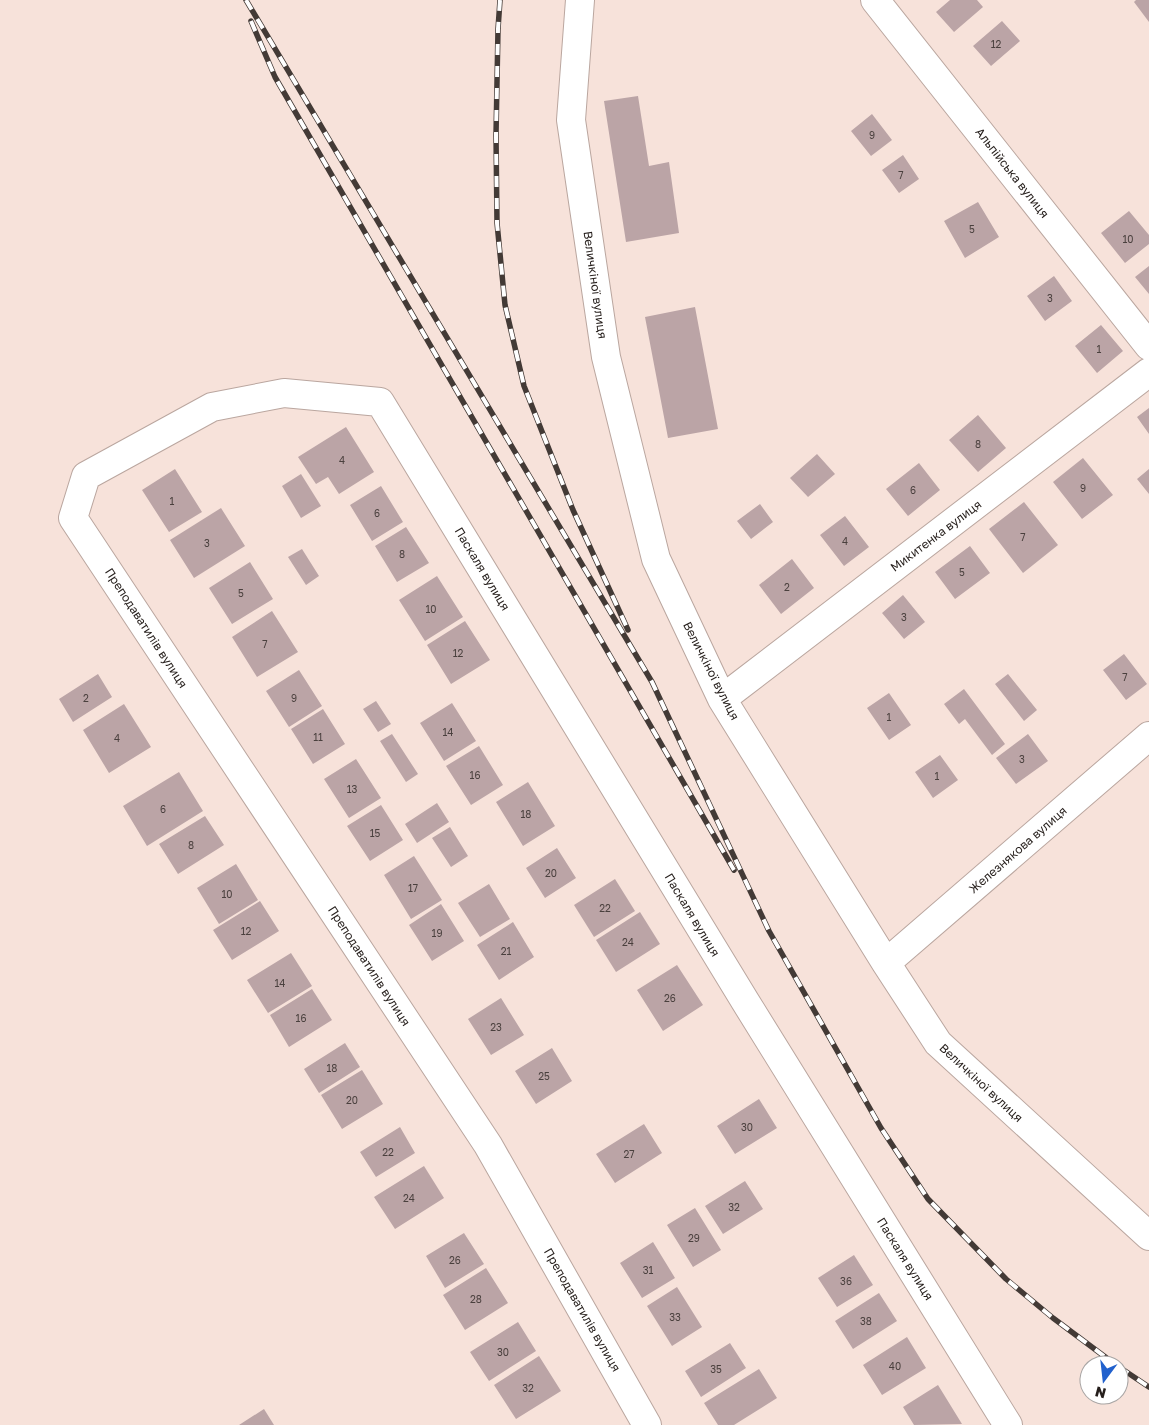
<svg xmlns="http://www.w3.org/2000/svg" width="1149" height="1425" font-family="'Golos Text',sans-serif">
  <style>
    .building { fill: #bba4a6 }
    .lines { fill: none; stroke-linecap: round; stroke-linejoin: round }
    .minor-casing { stroke: #baa69f; stroke-width: 30 }
    .minor { stroke: #fff; stroke-width: 28 }
    .rail-casing { stroke: #433a36; stroke-width: 5.5 }
    .rail { stroke: #fff; stroke-width: 4; stroke-dasharray: 11; stroke-linecap: butt }
    .labels { text-anchor: middle; stroke-width: 4; stroke-linejoin: round; paint-order: stroke }
    .number-label { font-size: 10px; fill: #4a403e }
    .street-label { font-size: 12px; fill: #251e1b; stroke: #fff }
  </style>
  <rect width="100%" height="100%" fill="#f7e2da"/>
  <path class="building" d="M950,0H977L983,7L954,32L936,12Z
    M1136,0H1149V22L1134,2Z
    M1002,21L1020,41L991,66L973,46Z
    M638,96L649,166L669,162L679,233L626,242L604,101Z
    M872,114L892,140L871,156L851,131Z
    M903,155L919,179L899,193L882,170Z
    M978,202L999,237L965,258L944,221Z
    M1129,211L1149,235V244L1125,263L1101,233Z
    M1149,266V294L1135,277Z
    M1054,276L1072,301L1045,321L1027,296Z
    M695,307L718,429L668,438L645,317Z
    M1101,325L1123,351L1097,373L1075,346Z
    M1149,408V434L1137,417Z
    M978,415L1006,448L978,472L949,440Z
    M346,427L374,472L339,494L328,477L316,484L298,457Z
    M817,454L835,474L808,497L790,478Z
    M1083,458L1113,495L1082,519L1053,482Z
    M919,463L940,490L908,516L886,489Z
    M175,469L202,512L169,532L142,490Z
    M1149,469V494L1137,479Z
    M301,474L321,506L301,518L282,486Z
    M381,486L403,522L372,541L350,505Z
    M1024,502L1058,545L1023,573L989,529Z
    M760,504L773,522L751,539L737,521Z
    M221,508L245,546L194,578L170,540Z
    M845,516L869,547L844,566L820,535Z
    M406,527L429,563L397,582L375,546Z
    M970,546L990,573L955,599L935,572Z
    M302,549L319,576L306,585L288,557Z
    M792,559L814,588L781,614L759,585Z
    M250,562L273,599L232,624L209,588Z
    M437,576L463,617L425,641L399,600Z
    M903,595L925,622L904,639L882,613Z
    M272,611L298,652L257,677L232,637Z
    M465,621L490,660L451,684L427,645Z
    M1124,654L1147,684L1126,700L1103,670Z
    M299,670L322,706L289,727L266,691Z
    M98,674L112,697L73,722L59,699Z
    M1008,674L1037,710L1024,721L995,684Z
    M964,689L1005,744L992,755L965,719L959,724L944,704Z
    M889,693L911,725L889,740L867,708Z
    M376,701L391,724L378,732L363,709Z
    M452,703L476,741L444,761L420,723Z
    M124,704L151,747L109,773L83,730Z
    M323,709L345,744L313,764L291,729Z
    M392,734L418,774L406,782L380,741Z
    M1028,734L1048,761L1016,784L996,758Z
    M479,746L503,785L471,805L446,766Z
    M940,755L958,780L933,798L915,772Z
    M356,759L381,798L349,818L324,779Z
    M179,772L203,811L147,846L123,806Z
    M528,782L555,826L523,846L496,802Z
    M437,803L449,822L417,843L405,824Z
    M381,805L403,840L370,861L347,826Z
    M205,816L224,845L178,874L159,844Z
    M450,827L468,856L451,867L432,838Z
    M557,848L576,878L545,898L526,868Z
    M414,856L442,900L411,919L384,875Z
    M236,864L258,900L219,924L197,888Z
    M615,879L635,911L594,937L574,905Z
    M489,884L510,919L480,937L458,903Z
    M260,901L279,931L232,960L213,930Z
    M441,904L464,941L432,961L409,925Z
    M640,912L660,944L616,972L596,940Z
    M513,922L534,957L499,980L477,945Z
    M291,953L312,986L268,1013L247,980Z
    M677,965L703,1005L663,1031L637,990Z
    M312,989L332,1020L289,1047L270,1015Z
    M501,998L524,1035L491,1055L468,1019Z
    M345,1043L360,1067L319,1093L304,1069Z
    M552,1048L572,1081L536,1104L515,1071Z
    M362,1070L383,1104L342,1129L321,1095Z
    M759,1099L777,1128L735,1154L717,1126Z
    M644,1124L662,1153L615,1183L596,1154Z
    M400,1127L415,1153L376,1177L360,1152Z
    M424,1166L444,1198L395,1229L374,1197Z
    M745,1181L763,1209L723,1234L705,1206Z
    M695,1208L721,1250L693,1267L667,1225Z
    M464,1233L484,1264L445,1288L426,1256Z
    M653,1242L675,1278L642,1298L620,1263Z
    M854,1255L873,1285L837,1307L818,1278Z
    M486,1268L508,1303L465,1330L443,1295Z
    M677,1287L702,1327L672,1346L647,1306Z
    M879,1293L897,1321L853,1349L835,1321Z
    M518,1322L536,1351L489,1381L470,1352Z
    M907,1337L926,1368L882,1395L863,1365Z
    M730,1343L746,1368L701,1397L685,1371Z
    M539,1356L561,1391L516,1419L494,1385Z
    M759,1369L777,1398L734,1425H718L704,1403Z
    M938,1385L962,1424L914,1425L903,1407Z
    M264,1409L274,1425H239Z"/>
  <g class="lines">
    <defs>
      <path id="minor" d="M580,0L571,120L606,357L656,559L722,699L886,963L938,1043L1149,1236
        M875,0L1149,346
        M722,699L1149,372
        M886,963L1149,736
        M647,1425L488,1145L73,518L86,476L212,407L284,393L380,402L745,1001L1008,1425"/>
    </defs>
    <use href="#minor" class="minor-casing"/>
    <use href="#minor" class="minor"/>
    <defs>
      <path id="rail" d="M246,0L652,682L769,931L881,1128L928,1199L1006,1279L1053,1318L1116,1365
        M500,0L498,29L496,135L497,223L505,305L524,386L573,510L628,630
        M251,21L275,77L734,870
        M1119,1367L1149,1387"/>
    </defs>
    <use href="#rail" class="rail-casing"/>
    <use href="#rail" class="rail"/>
  </g>
  <g class="labels">
    <g class="number-label">
      <text x="996" y="48">12</text>
      <text x="872" y="139">9</text>
      <text x="901" y="179">7</text>
      <text x="972" y="233">5</text>
      <text x="1128" y="243">10</text>
      <text x="1050" y="302">3</text>
      <text x="1099" y="353">1</text>
      <text x="978" y="448">8</text>
      <text x="342" y="464">4</text>
      <text x="1083" y="492">9</text>
      <text x="913" y="494">6</text>
      <text x="172" y="505">1</text>
      <text x="377" y="517">6</text>
      <text x="1023" y="541">7</text>
      <text x="845" y="545">4</text>
      <text x="207" y="547">3</text>
      <text x="402" y="558">8</text>
      <text x="962" y="576">5</text>
      <text x="787" y="591">2</text>
      <text x="241" y="597">5</text>
      <text x="431" y="613">10</text>
      <text x="904" y="621">3</text>
      <text x="265" y="648">7</text>
      <text x="458" y="657">12</text>
      <text x="1125" y="681">7</text>
      <text x="86" y="702">2</text>
      <text x="294" y="702">9</text>
      <text x="889" y="721">1</text>
      <text x="448" y="736">14</text>
      <text x="318" y="741">11</text>
      <text x="117" y="742">4</text>
      <text x="1022" y="763">3</text>
      <text x="475" y="779">16</text>
      <text x="937" y="780">1</text>
      <text x="352" y="793">13</text>
      <text x="163" y="813">6</text>
      <text x="526" y="818">18</text>
      <text x="375" y="837">15</text>
      <text x="191" y="849">8</text>
      <text x="551" y="877">20</text>
      <text x="413" y="892">17</text>
      <text x="227" y="898">10</text>
      <text x="605" y="912">22</text>
      <text x="246" y="935">12</text>
      <text x="437" y="937">19</text>
      <text x="628" y="946">24</text>
      <text x="506" y="955">21</text>
      <text x="280" y="987">14</text>
      <text x="670" y="1002">26</text>
      <text x="301" y="1022">16</text>
      <text x="496" y="1031">23</text>
      <text x="332" y="1072">18</text>
      <text x="544" y="1080">25</text>
      <text x="352" y="1104">20</text>
      <text x="747" y="1131">30</text>
      <text x="388" y="1156">22</text>
      <text x="629" y="1158">27</text>
      <text x="409" y="1202">24</text>
      <text x="734" y="1211">32</text>
      <text x="694" y="1242">29</text>
      <text x="455" y="1264">26</text>
      <text x="648" y="1274">31</text>
      <text x="846" y="1285">36</text>
      <text x="476" y="1303">28</text>
      <text x="675" y="1321">33</text>
      <text x="866" y="1325">38</text>
      <text x="503" y="1356">30</text>
      <text x="895" y="1370">40</text>
      <text x="716" y="1373">35</text>
      <text x="528" y="1392">32</text>
    </g>
    <g class="street-label">
      <text transform="translate(1012 173) rotate(52)" y="4">Альпійська вулиця</text>
      <text transform="translate(595 285) rotate(82)" y="4">Величкіної вулиця</text>
      <text transform="translate(936 536) rotate(-37)" y="4">Микитенка вулиця</text>
      <text transform="translate(482 569) rotate(59)" y="4">Паскаля вулиця</text>
      <text transform="translate(146 628) rotate(57)" y="4">Преподаватилів вулиця</text>
      <text transform="translate(711 671) rotate(63)" y="4">Величкіної вулиця</text>
      <text transform="translate(1018 850) rotate(-41)" y="4">Железнякова вулиця</text>
      <text transform="translate(692 915) rotate(59)" y="4">Паскаля вулиця</text>
      <text transform="translate(369 966) rotate(57)" y="4">Преподаватилів вулиця</text>
      <text transform="translate(981 1083) rotate(43)" y="4">Величкіної вулиця</text>
      <text transform="translate(905 1259) rotate(58)" y="4">Паскаля вулиця</text>
      <text transform="translate(582 1310) rotate(60)" y="4">Преподаватилів вулиця</text>
    </g>
  </g>
  <g transform="translate(1104 1380) rotate(195)"><circle r="24" fill="#ffffff" stroke="#a8a5a4"/>
  <path d="M0-4L9 19L0 12L-9 19Z" fill="#2161cd"/>
  <text y="-8" font-size="14" font-weight="bold" text-anchor="middle" fill="#251e1b">N</text>
  </g>
</svg>
